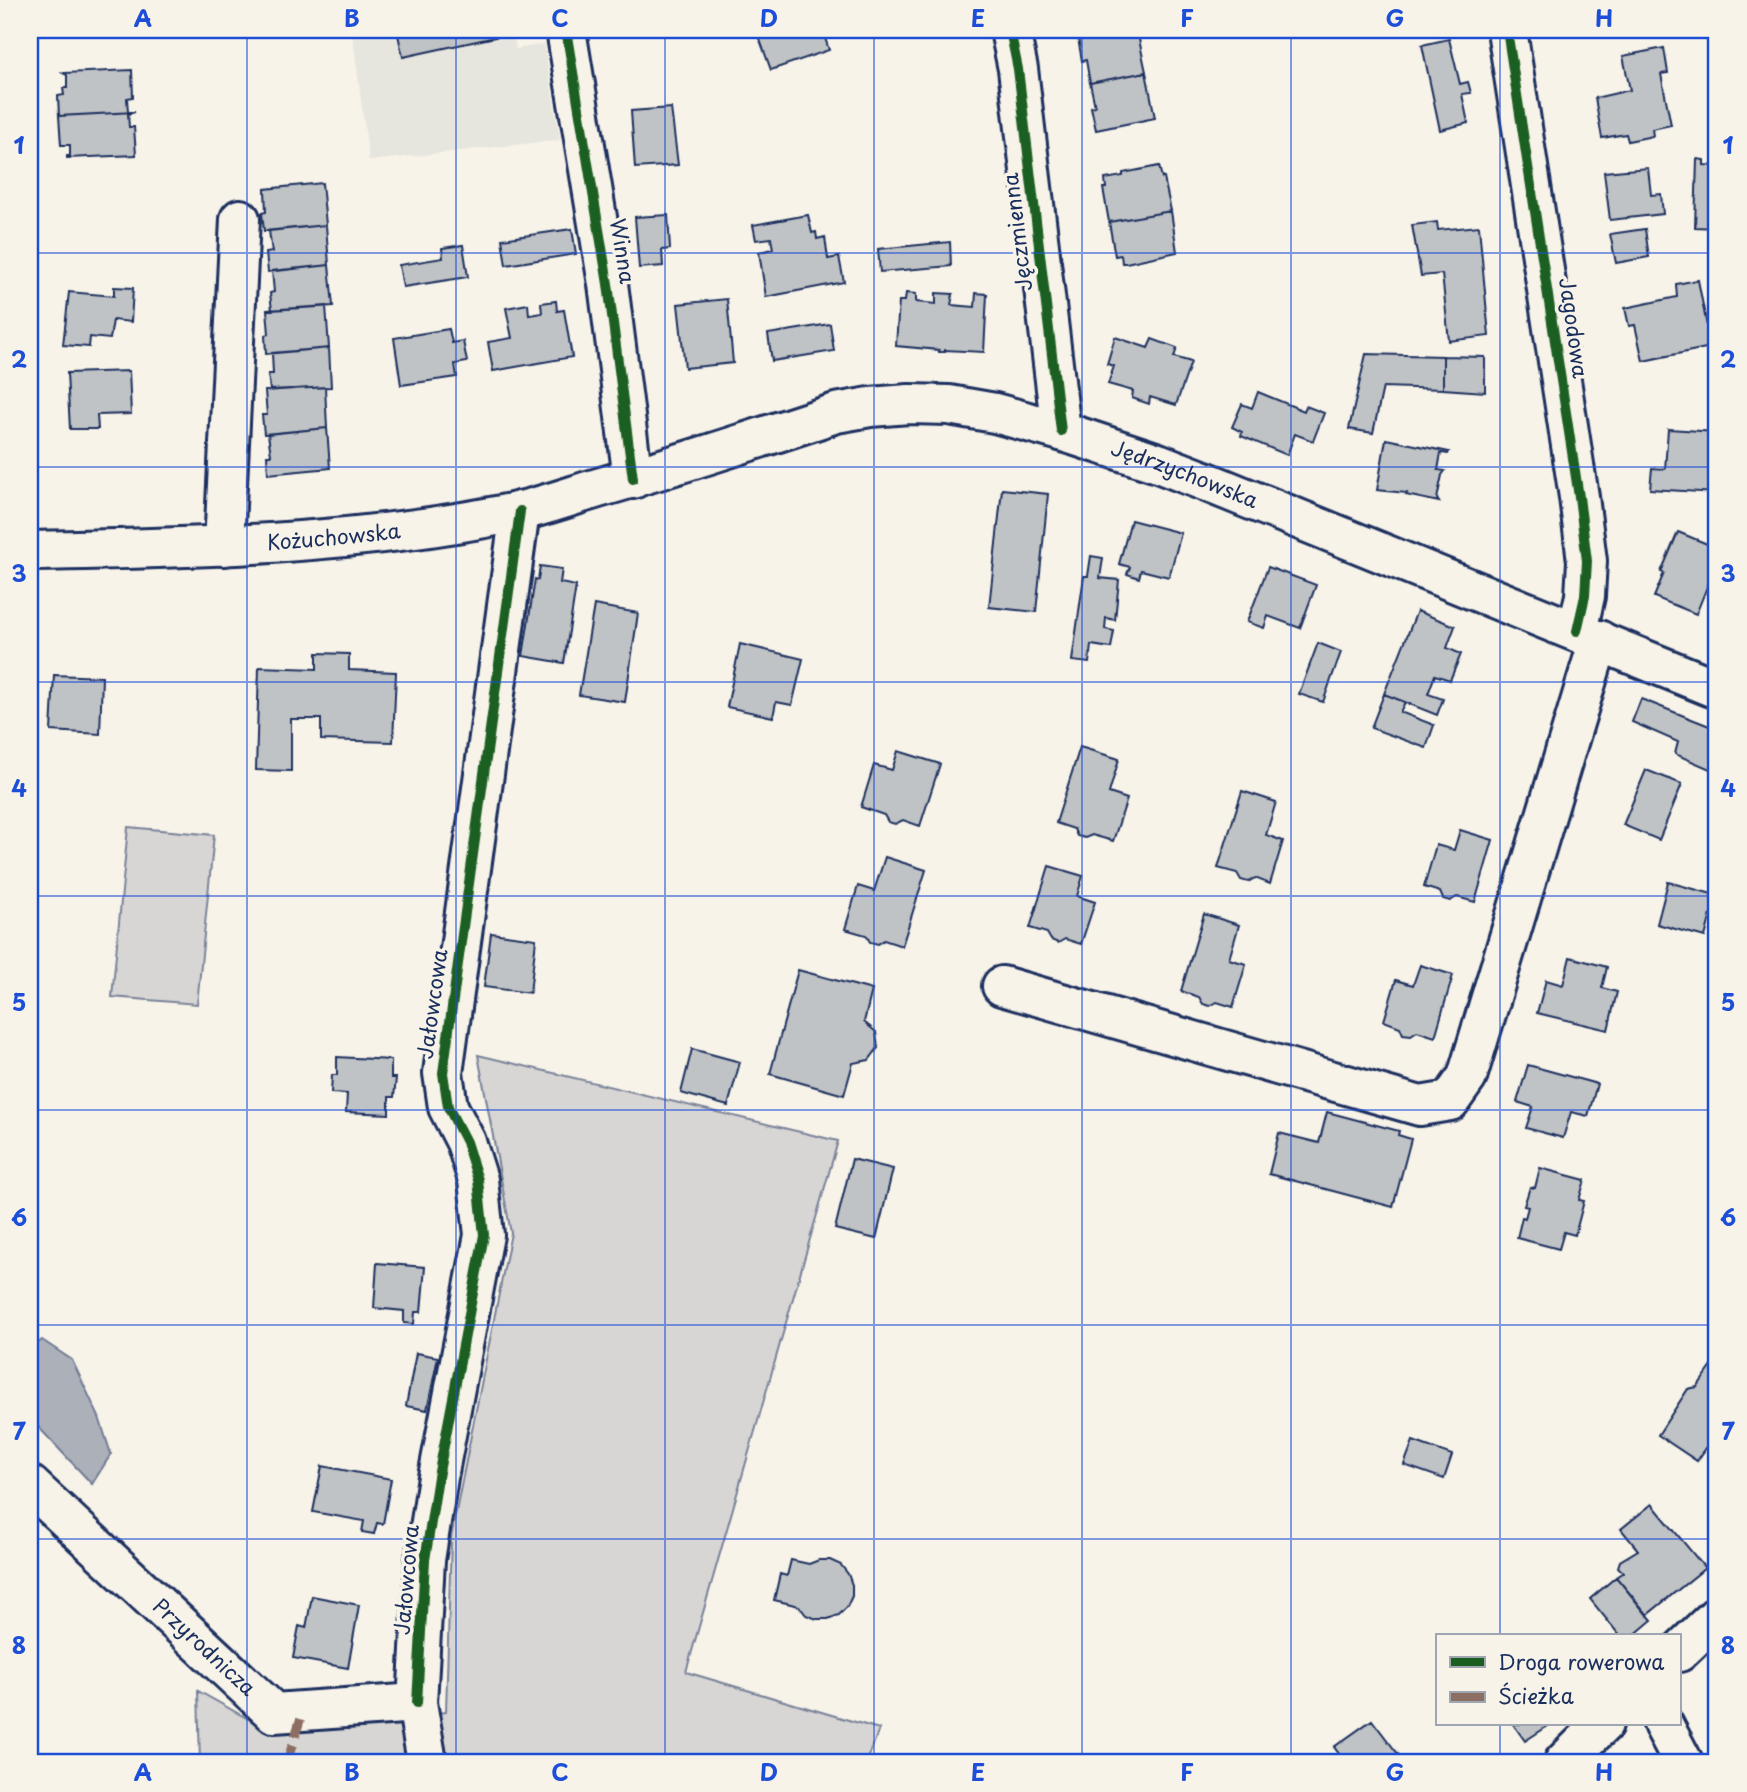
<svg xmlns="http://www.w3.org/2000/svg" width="1747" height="1792" font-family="'Playpen Sans',sans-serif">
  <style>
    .built { fill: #e6e5de }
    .green { fill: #d7d6d4; stroke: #798299; stroke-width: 2 }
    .water { fill: #acb0b9; stroke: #727c95; stroke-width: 2 }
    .building { fill: #c0c3c5; stroke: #1b2f5e; stroke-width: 2 }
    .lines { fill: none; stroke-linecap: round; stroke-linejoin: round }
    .minor-casing { stroke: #1b2f5e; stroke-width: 44 }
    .major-casing { stroke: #1b2f5e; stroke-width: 44 }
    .minor { stroke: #f7f3e8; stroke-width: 38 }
    .major { stroke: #f7f3e8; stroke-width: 38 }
    .quiet { stroke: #8d6e63; stroke-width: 9; stroke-dasharray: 18 9; stroke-linecap: butt }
    .cycleway-casing { stroke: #f7f3e8; stroke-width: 15 }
    .cycleway { stroke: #1b5e20; stroke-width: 10 }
    .grid { fill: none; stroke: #1d4ed8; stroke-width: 2; stroke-opacity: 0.55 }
    .labels { text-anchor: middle; stroke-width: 7; stroke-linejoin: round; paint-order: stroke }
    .street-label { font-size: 21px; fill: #1b2f5e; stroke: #f7f3e8 }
    .neatline { fill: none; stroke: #1d4ed8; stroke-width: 2.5 }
    .grid-label { font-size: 23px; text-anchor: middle; font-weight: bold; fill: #1d4ed8 }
  </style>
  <rect width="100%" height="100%" fill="#f7f3e8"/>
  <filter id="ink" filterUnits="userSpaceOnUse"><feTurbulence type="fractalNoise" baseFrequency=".0143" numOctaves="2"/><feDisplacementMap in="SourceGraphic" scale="14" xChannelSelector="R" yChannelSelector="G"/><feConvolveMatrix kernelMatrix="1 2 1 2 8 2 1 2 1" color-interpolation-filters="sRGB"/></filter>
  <g filter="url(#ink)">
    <path class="built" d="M352,30H512L516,49L544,44L560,140L369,161Z"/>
    <path class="green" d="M128,827L214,835L197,1004L112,997Z
      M478,1055L838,1141L686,1672L879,1729L867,1762H200L198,1691L266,1729L446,1712L451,1537L511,1233Z"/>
    <path class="water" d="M42,1340L72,1360L99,1417L111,1454L92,1484L30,1418V1350Z"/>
    <path class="building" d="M397,30H499L500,36L403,57Z
      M768,30H841L824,35L829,50L771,70L759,37L769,33Z
      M1118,30H1137L1146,72L1090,83L1086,60L1082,61L1078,38Z
      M1449,39L1460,84L1468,82L1471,93L1462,94L1468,123L1440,130L1422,45Z
      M1664,48L1668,73L1661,74L1671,125L1652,129L1653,136L1628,141L1626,134L1602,138L1595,98L1630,90L1623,56Z
      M132,70L133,97L127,98L128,112H135L59,116L58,96L64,95L63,88H67V75L63,73Z
      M1146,72L1155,118L1096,130L1091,107L1095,106L1090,83Z
      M671,108L678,165L635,168L631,111Z
      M135,112L128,114L129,127H134L136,155L67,158V156H70V145H61L59,116Z
      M1697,159L1704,160V165L1717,166V228L1695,227Z
      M1159,166L1162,178H1164L1171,211L1109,222L1103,188H1106L1105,179L1123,176V173Z
      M1648,168L1651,195L1661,194L1663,214L1610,220L1604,172Z
      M322,183L326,225L264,231L262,213L266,212L265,189Z
      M1171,211L1177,252L1126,263H1122L1121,255L1115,256L1109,222Z
      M668,215L670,249L662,250L663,266L639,268L635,217Z
      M808,215L812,233L816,232L817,239L825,237L828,259L839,257L844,282L766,297L759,252L773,249L771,238L756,240L753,225Z
      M1437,222L1438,230L1479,226L1489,336L1449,341L1442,274L1421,276L1412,225Z
      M326,225L329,265L268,272L266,253L272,252L269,231Z
      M572,229L576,254L506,265L502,239Z
      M1645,229L1649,257L1616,263L1610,234Z
      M950,242L951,266L880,272L878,249Z
      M463,245L468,277L403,287L399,265L443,258L442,248Z
      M329,265L333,306L272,310L270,293L274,292L272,271Z
      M1698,280L1711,347L1643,361L1635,325L1629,326L1625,308L1677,297L1676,284Z
      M114,287L133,288L131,322L113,320L110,339L90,337L89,347L63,345L69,292L114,296Z
      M906,293L916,294V302L936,304V293L953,294L951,305L975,307L976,293L987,294L984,352L945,350V352H939V350L896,346L899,301H905Z
      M727,299L733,363L685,368L678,304Z
      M556,301L557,311L564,310L572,357L493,371L488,342L512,338L506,308L528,304L529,315L542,313L541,303Z
      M326,306L329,348L266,354L265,335L269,334L267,310Z
      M830,324L834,351L772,361L768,334Z
      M449,329L452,343L463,341L467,362L455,364L457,377L401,385L394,338Z
      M1115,337L1148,348L1152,339L1177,348L1174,357L1191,362L1176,405L1150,397L1149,404L1132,398L1133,391L1108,384L1114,366L1107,364Z
      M329,348L331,387L270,390L268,374H273L272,353Z
      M1366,354L1443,356V389L1383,387L1373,433L1349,429Z
      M1443,356L1485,357V392L1443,389Z
      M129,371L131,414L97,415L98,429H70L67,373Z
      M325,387L327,428L264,434L262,415H267L265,391Z
      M1258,392L1304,411L1306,406L1324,413L1313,441L1295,434L1287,455L1241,436L1242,432L1232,427L1242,404L1252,408Z
      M327,428L330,468L268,474L267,455H271L268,434Z
      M1668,429L1717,432V493L1650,489L1652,468L1665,469Z
      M1386,439L1449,452L1448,454L1441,453L1438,470L1445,471L1442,475L1437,499L1439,502L1406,495L1407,493L1377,490Z
      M1002,489L1048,494L1036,612L989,607Z
      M1131,520L1181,533L1169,577L1141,570L1139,578L1127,574L1130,567L1119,564Z
      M1678,532L1717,548V562L1696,614L1654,597L1664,573L1661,572Z
      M1091,556L1103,558L1100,578L1119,580L1115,620L1106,618L1105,629L1114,631L1111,648L1091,645L1089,663L1072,661L1084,576H1088Z
      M540,566L562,569L560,583L576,586L564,663L523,656L535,579L538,580Z
      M1268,567L1316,585L1300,628L1268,616L1264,628L1247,622Z
      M594,605L638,613L625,702L579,695Z
      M1417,611L1455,626L1447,648L1461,654L1450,680L1435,675L1428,694L1443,699L1437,715L1384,694Z
      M1318,643L1341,652L1323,702L1299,694Z
      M740,644L803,659L792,705L776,702L773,717L727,707Z
      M317,653L349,654V670L396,672L393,742L321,740V719H291V771L256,770L259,667L317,669Z
      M54,675L102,677L100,734L51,731Z
      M1384,694L1405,702L1400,712L1434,725L1426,748L1371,728Z
      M1641,699L1717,729V772L1675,754L1678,742L1632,722Z
      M1080,747L1119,759L1109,793L1127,799L1113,841L1092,835L1085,838L1077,836L1074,829L1056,823Z
      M898,751L940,764L920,826L903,820L895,824L888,822L884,815L861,807L874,765L892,770Z
      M1646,770L1682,784L1659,840L1623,825Z
      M1242,791L1276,802L1266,835L1283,841L1270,884L1255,878L1248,882L1241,880L1237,873L1218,868Z
      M1460,830L1493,840L1475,902L1457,897L1450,901L1443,899L1440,892L1424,887L1436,845L1454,850Z
      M885,857L926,870L902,946L884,940L878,944L870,942L866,935L845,929L858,886L874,891Z
      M1049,866L1083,876L1077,896L1095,902L1081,944L1065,939L1058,943L1051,940L1047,933L1030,928Z
      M1668,882L1716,895L1705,937L1657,924Z
      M1204,914L1239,925L1229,959L1246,964L1233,1007L1217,1002L1210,1006L1203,1004L1199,997L1181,991Z
      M491,933L536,939L530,993L484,987Z
      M1570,957L1607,967L1602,988L1617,992L1608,1030L1537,1013L1546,980L1563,985Z
      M1420,965L1453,975L1435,1037L1417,1031L1411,1035L1403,1034L1400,1027L1384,1021L1396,980L1413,985Z
      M798,970L872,990L864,1022L876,1032L878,1048L869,1060L853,1063L844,1095L770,1074Z
      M692,1049L740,1062L728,1106L681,1093Z
      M337,1057L391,1060V1078H396L394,1097H389V1114L346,1112L347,1094L331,1093L332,1075H337Z
      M1528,1065L1597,1084L1588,1116L1571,1112L1563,1138L1526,1128L1533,1107L1517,1102Z
      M1327,1112L1399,1131L1398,1135L1411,1139L1393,1207L1269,1174L1279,1133L1319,1143Z
      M852,1159L893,1169L876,1239L835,1229Z
      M1540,1168L1585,1180L1579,1200L1584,1201L1575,1235L1564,1232L1559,1249L1517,1238L1522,1217L1525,1218L1528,1207L1524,1206L1530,1187L1535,1188Z
      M30,1217H34L33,1267H30Z
      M377,1263L425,1267L421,1312H415L414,1324L404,1323V1311L374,1308Z
      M416,1353L438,1357L427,1410L406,1406Z
      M1717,1359V1441L1713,1438L1697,1461L1658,1435L1688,1389L1697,1387Z
      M1413,1441L1452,1455L1444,1479L1404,1465Z
      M322,1466L391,1479L383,1524L377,1523L374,1534L362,1532L364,1521L313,1512Z
      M1652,1504L1705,1568L1647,1615L1616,1577L1623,1572L1618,1567L1620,1561L1638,1550L1621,1529Z
      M791,1560L809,1564L819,1560H830L841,1565L848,1574L852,1585V1596L847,1607L839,1615L828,1619H817L806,1615L799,1606L774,1600L780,1574L787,1576Z
      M1616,1577L1652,1620L1633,1636H1620L1590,1599Z
      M312,1596L359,1605L348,1668L293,1658L299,1626L306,1628Z
      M1372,1720L1404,1762H1345L1334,1747Z
      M1513,1724H1551L1525,1741Z"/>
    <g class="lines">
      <defs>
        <g id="minor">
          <path d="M566,30L608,284L633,479"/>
          <path d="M1010,30L1018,69L1061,431"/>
          <path d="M1507,30L1579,497L1587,561L1585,596L1577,631"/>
          <path d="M224,546L240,219"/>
          <path d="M1002,986L1420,1106L1450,1101L1467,1077L1599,640"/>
          <path id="s1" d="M30,1485L274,1713L417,1703"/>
          <path d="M1679,1652L1717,1616"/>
          <path d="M1663,1724L1683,1762"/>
          <path d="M427,1762L417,1703L425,1560L438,1477L484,1235L478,1180L466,1142L448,1107L443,1073L520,511"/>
          <path d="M1564,1762L1603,1724"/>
        </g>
        <g id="major">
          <path id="s2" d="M30,551C192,548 357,545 516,512C544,506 571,496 598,488C678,465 757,439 836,413L870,407L909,404L949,405L995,413L1061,431L1158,463L1207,482L1717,689"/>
        </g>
      </defs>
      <use href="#minor" class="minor-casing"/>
      <use href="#major" class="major-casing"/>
      <use href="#minor" class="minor"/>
      <use href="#major" class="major"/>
      <path class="quiet" d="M287,1762L303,1711"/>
      <defs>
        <path id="cycleway" d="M566,30L608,284L633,479
          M1010,30L1018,69L1061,431
          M1507,30L1579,497L1587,561L1585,596L1577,631
          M417,1703L425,1560L438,1477L484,1235L478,1180L466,1142L448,1107L443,1073L520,511"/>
      </defs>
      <use href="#cycleway" class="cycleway-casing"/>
      <use href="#cycleway" class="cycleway"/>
    </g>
  </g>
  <path class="grid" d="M247,30V1762M456,30V1762M665,30V1762M874,30V1762M1082,30V1762M1291,30V1762M1500,30V1636M30,253H1717M30,467H1717M30,682H1717M30,896H1717M30,1110H1717M30,1325H1717M30,1539H1717M1500,1724V1762"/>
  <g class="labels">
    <g class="street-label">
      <text transform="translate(1018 232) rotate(-97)" y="7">Jęczmienna</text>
      <text transform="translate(622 251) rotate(81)" y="7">Winna</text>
      <text transform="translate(1573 328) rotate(82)" y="7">Jagodowa</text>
      <text dy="7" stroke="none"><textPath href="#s2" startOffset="1183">Jędrzychowska</textPath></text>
      <text dy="7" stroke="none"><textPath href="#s2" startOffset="304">Kożuchowska</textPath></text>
      <text transform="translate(433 1004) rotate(-82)" y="7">Jałowcowa</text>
      <text transform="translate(407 1580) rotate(-85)" y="7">Jałowcowa</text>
      <text dy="7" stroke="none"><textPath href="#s1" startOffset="238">Przyrodnicza</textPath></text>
    </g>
  </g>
  <rect width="1747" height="1792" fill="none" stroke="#f7f3e8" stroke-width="77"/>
  <rect x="1436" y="1634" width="245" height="91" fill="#f7f3e8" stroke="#9fa5b1" stroke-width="2"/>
  <rect x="1450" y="1657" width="35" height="10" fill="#1b5e20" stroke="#9fa5b1" stroke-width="2"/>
  <text x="1498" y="1670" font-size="21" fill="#1b2f5e">Droga rowerowa</text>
  <rect x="1450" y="1692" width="35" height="10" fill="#8d6e63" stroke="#9fa5b1" stroke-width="2"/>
  <text x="1498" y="1704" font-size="21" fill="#1b2f5e">Ścieżka</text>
  <rect x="38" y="38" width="1670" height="1716" class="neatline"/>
  <g class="grid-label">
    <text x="143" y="27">A</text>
    <text x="352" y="27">B</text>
    <text x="560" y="27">C</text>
    <text x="769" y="27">D</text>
    <text x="978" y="27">E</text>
    <text x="1187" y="27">F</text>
    <text x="1395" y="27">G</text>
    <text x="1604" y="27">H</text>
    <text x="19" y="154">1</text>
    <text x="1728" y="154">1</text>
    <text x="19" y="368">2</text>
    <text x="1728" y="368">2</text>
    <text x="19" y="582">3</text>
    <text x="1728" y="582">3</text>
    <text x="19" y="797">4</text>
    <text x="1728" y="797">4</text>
    <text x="19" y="1011">5</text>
    <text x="1728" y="1011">5</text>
    <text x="19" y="1226">6</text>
    <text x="1728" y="1226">6</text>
    <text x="19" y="1440">7</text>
    <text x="1728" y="1440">7</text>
    <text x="19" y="1654">8</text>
    <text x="1728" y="1654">8</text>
    <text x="143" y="1781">A</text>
    <text x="352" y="1781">B</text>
    <text x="560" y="1781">C</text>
    <text x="769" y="1781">D</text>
    <text x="978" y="1781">E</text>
    <text x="1187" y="1781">F</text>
    <text x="1395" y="1781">G</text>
    <text x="1604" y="1781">H</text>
  </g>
</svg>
